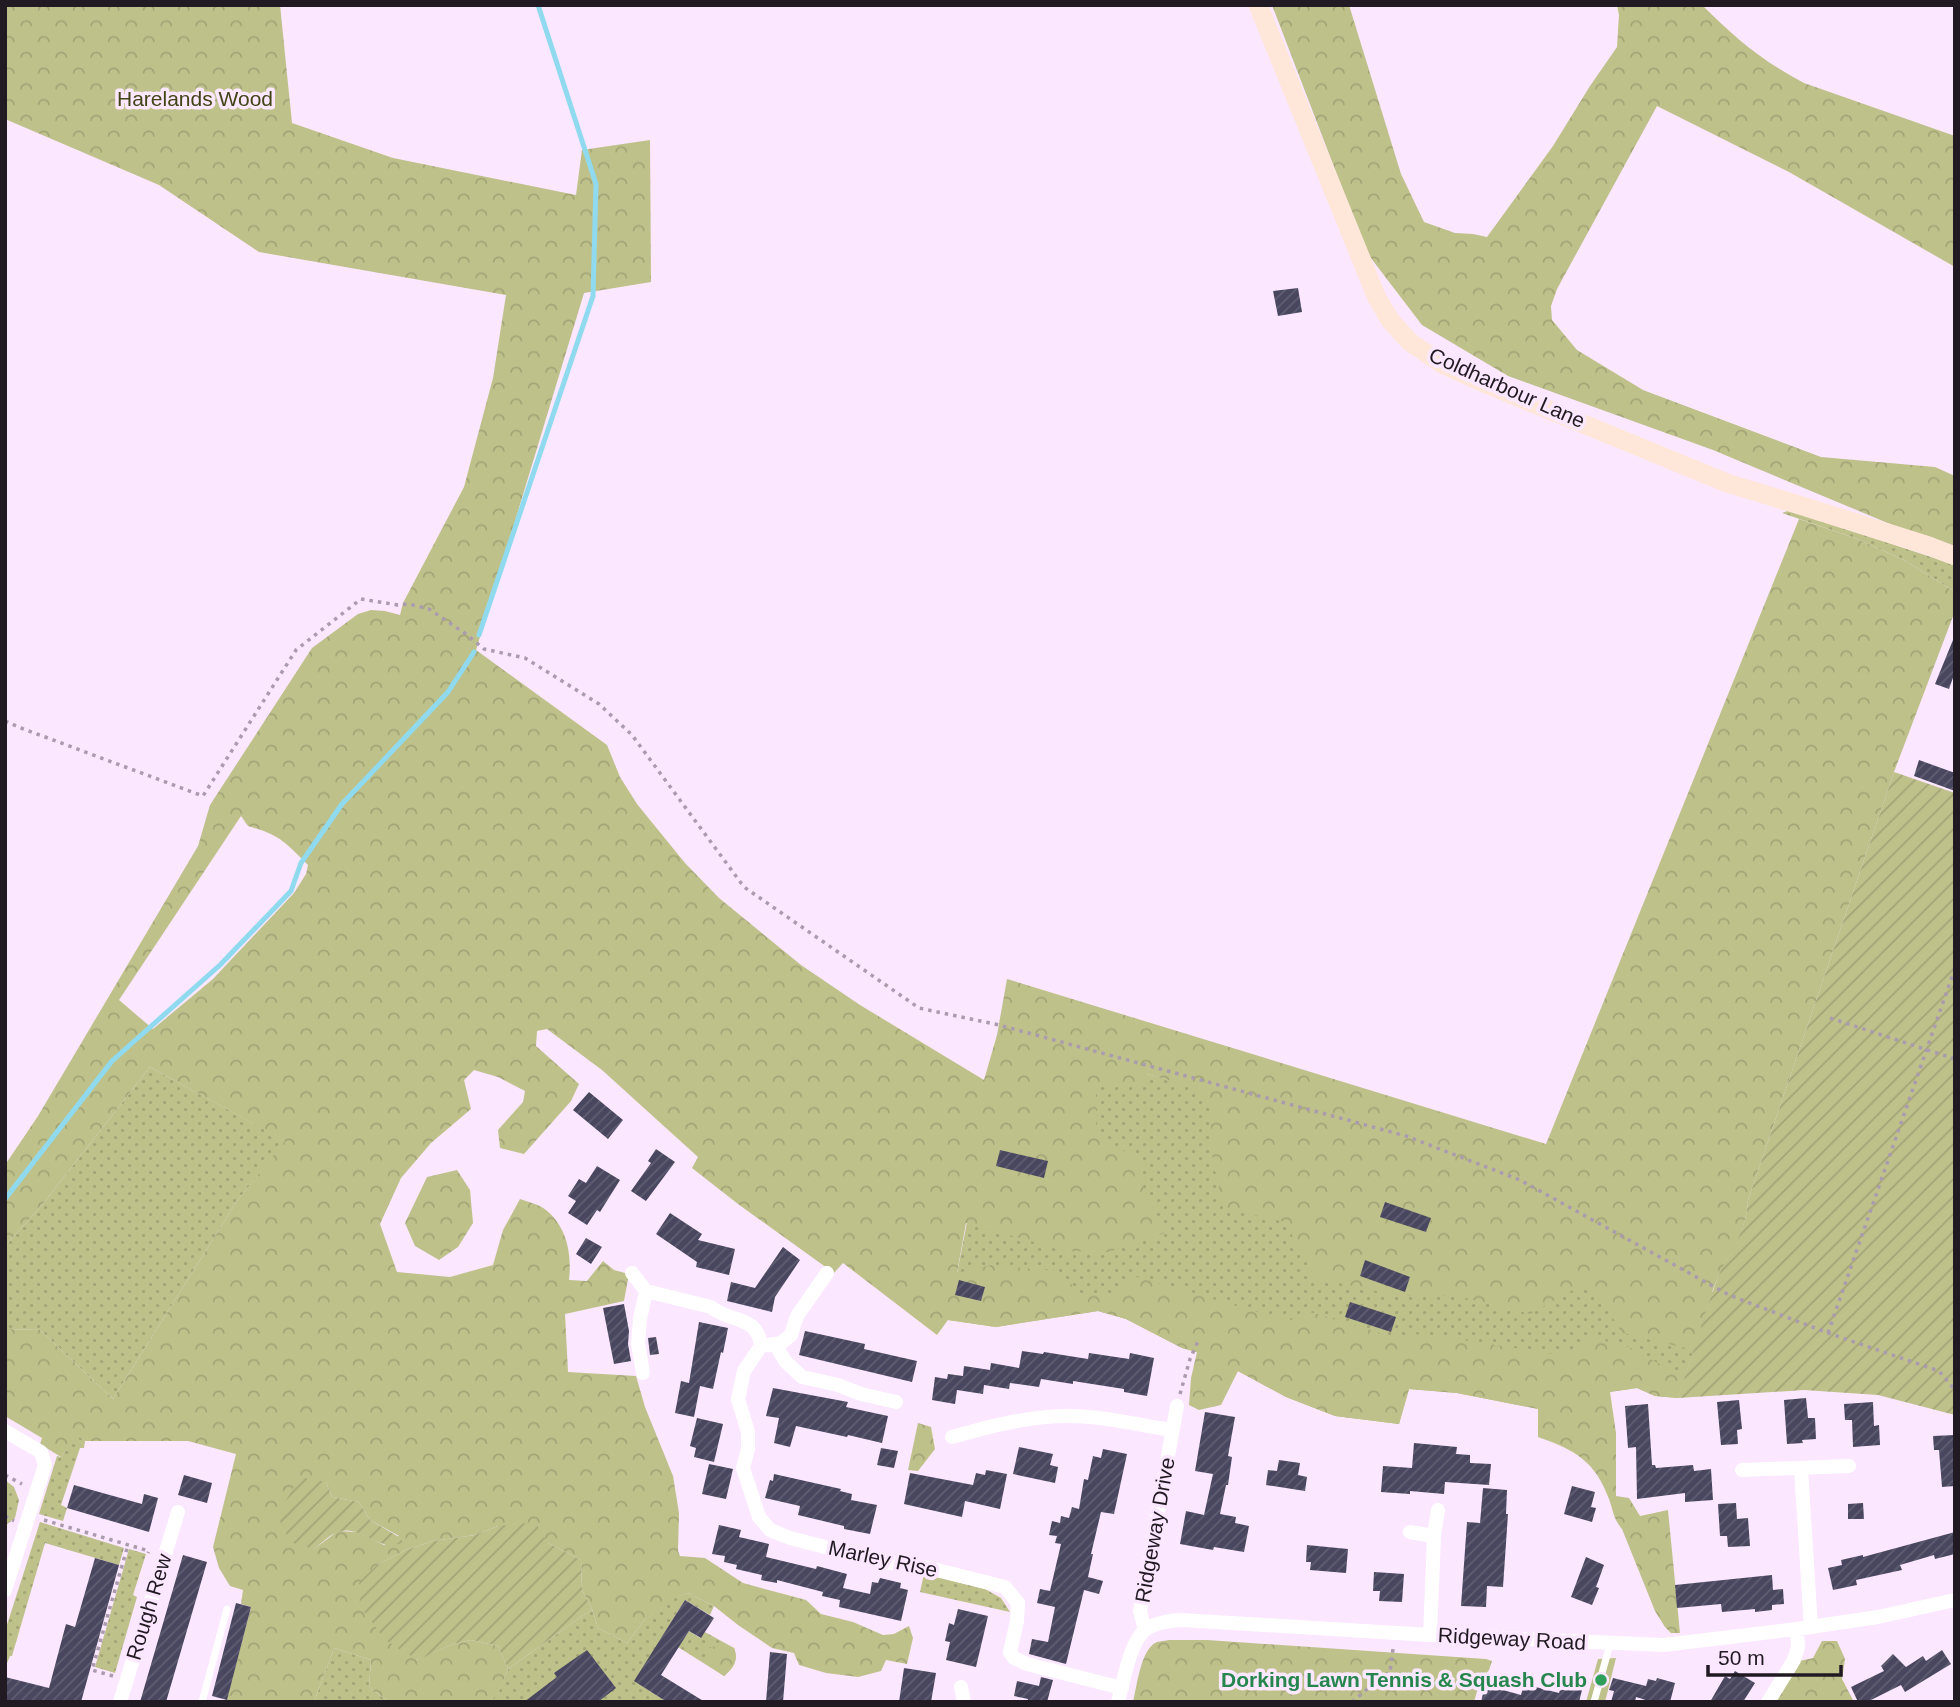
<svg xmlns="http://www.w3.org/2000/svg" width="1960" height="1707" font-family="Arial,sans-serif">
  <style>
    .grass { fill: url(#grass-dots) }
    .forest { fill: url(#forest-crowns); fill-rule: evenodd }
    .garden { fill: url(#garden-furrows) }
    .pitch { fill: #bec18a }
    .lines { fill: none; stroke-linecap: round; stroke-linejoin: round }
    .stream { stroke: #90daef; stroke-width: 5 }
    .building { fill: url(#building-hatch) }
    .path { stroke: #ab9bae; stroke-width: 3.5; stroke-dasharray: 3.5 5; stroke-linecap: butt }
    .lane { stroke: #fff; stroke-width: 7 }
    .street { stroke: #fff; stroke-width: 14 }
    .secondary { stroke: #fee7d9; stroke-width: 19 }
    .leisure-dot { fill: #2e9e5b; stroke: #fbe7ff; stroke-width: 2.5 }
    .labels { text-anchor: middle; stroke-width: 7; stroke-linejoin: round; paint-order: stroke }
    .park-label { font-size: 21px; fill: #424416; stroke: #fbe7ff }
    .street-label { font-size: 21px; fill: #221a23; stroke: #fbe7ff }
    .leisure-label { font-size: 21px; font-weight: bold; fill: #27864d; stroke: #fbe7ff; text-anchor: end }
  </style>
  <defs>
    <pattern id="grass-dots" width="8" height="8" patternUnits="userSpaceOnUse" patternTransform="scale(1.75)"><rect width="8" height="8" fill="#bec18a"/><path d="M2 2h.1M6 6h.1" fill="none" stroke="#a3a577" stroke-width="1.8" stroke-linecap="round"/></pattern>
    <pattern id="forest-crowns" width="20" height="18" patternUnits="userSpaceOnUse" patternTransform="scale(1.75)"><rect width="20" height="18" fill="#bec18a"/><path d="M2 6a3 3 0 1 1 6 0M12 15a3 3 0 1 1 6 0" fill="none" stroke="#a3a577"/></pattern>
    <pattern id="garden-furrows" width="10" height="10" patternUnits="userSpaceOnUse" patternTransform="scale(1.75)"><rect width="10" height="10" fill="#bec18a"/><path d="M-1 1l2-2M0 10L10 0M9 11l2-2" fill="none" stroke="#a3a577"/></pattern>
    <pattern id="building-hatch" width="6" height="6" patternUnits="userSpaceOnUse" patternTransform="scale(1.75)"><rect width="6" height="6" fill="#49475f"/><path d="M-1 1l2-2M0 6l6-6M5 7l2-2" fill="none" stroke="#605e72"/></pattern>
  </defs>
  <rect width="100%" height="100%" fill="#fbe7ff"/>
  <path class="grass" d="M1790,510L1955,565V592L1904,560L1855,538L1782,513Z
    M997,1035L1401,1140L1713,1292L1678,1398L1655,1396L1637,1388L1594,1394L1539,1409L1457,1393L1409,1389L1399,1424L1335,1416L1286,1397L1210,1356L1182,1348L1126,1319L1098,1311L996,1327L948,1320L979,1160Z
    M150,1067L286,1141L237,1201L113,1399L40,1330L5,1329V1246L42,1205Z
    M77,1434L85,1441L84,1448H80L61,1505L67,1508L63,1521L39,1514L57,1456L61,1457Z
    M5,1480L14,1487L19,1500L15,1518L5,1526Z
    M40,1522L124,1548L119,1565L45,1543L12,1656H10L5,1668V1631Z
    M129,1549L146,1554L133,1595L137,1597L115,1673L95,1667Z
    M924,1574L985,1589L1001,1598L1010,1612L920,1592Z
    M688,1593L714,1606L710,1615L685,1600L635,1681L667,1702H488L497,1695L508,1669L592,1609L598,1628L627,1643L642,1623L666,1601Z
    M689,1631L700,1638L705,1632L734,1648C739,1661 733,1668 724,1676L678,1647Z
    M334,1648L371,1660L369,1687L389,1702H314Z"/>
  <path class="forest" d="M5,5H280L292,123L393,158L576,195L582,150L650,140L651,282L584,293L476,650L607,745L620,777L637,804L685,863L719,898L801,965L860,1005L984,1080L997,1035L1007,979L1546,1144L1799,519L1855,538L1904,560L1955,592V611L1894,772L1748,1200C1746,1235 1729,1252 1716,1282C1707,1303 1701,1328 1694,1350L1622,1333L1596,1291L1575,1289L1530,1314L1457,1296H1400L1315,1278L1285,1222L1223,1208L1210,1146L1212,1109L1193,1087L1147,1074L1138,1085H1096V1133L1143,1163L1141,1182L1165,1233L1109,1252L1066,1251L966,1223L957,1273L992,1265L1058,1271L1080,1293H1117L1137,1277L1288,1321L1310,1312L1390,1336L1423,1334L1560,1355L1593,1338L1629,1347L1665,1367L1686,1374L1678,1398L1655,1396L1637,1388L1610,1392L1616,1433V1496L1629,1498L1640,1516L1668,1510L1680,1633H1671L1665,1627L1655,1611L1622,1529C1613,1518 1614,1513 1609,1499C1595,1461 1575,1450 1538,1437V1409L1457,1393L1409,1389L1399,1424L1335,1416L1286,1397L1238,1371L1221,1405L1199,1410L1189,1405L1191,1378L1197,1352L1182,1348L1126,1319L1098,1311L996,1327L948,1320L937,1335L843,1263L834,1273L738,1204L692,1168L698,1157L602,1070L547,1029L537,1031L536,1046L579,1084L571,1101L524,1154L500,1148L498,1130L523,1102L525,1091L498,1077L474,1070L464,1080L471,1109L431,1143L401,1178L380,1224L397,1272L450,1277L493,1265L503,1230L520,1199C528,1202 539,1204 546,1210C567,1227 572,1254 569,1280L587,1281L603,1261L614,1270L629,1274L624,1301L565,1314L568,1372L636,1376L645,1407L673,1476L679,1513L678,1551L680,1556L705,1558L743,1583L806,1600L821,1614L853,1622L883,1635L894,1634L909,1626L913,1638L907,1664L886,1660L881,1671L858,1677L826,1673L799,1665L794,1653L772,1648L738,1625L714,1606L688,1593L666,1602L642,1623L627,1643L598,1628L592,1609L582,1590L581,1560L548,1543L498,1526L475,1535L433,1541L406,1550L377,1565L417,1660L453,1644L471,1640L498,1646L508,1669L497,1696L488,1702H389L369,1687L371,1660L334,1648L314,1702H226L251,1607L241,1604L243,1590L230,1586L219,1568L213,1547L236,1454L188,1441H85L77,1435L61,1457L40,1444L42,1438L5,1416V1329L40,1330L113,1399L237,1201L285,1141L150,1067L42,1205L5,1246V1165L38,1116L198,846L210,805L312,648L358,614L371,610L385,611L400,615L403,603L464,487L493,378L506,295L259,252L159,185L5,119ZM241,816L248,826C280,835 285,842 308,865L306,874L294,893L213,979L153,1029L119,1000ZM326,1482L332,1497L359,1502L370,1520L399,1536L384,1545L358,1532L338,1531L314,1549Z
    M1272,5H1349L1401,174L1424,222L1455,233L1473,234L1487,237L1553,146L1590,86L1617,47L1619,15L1617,5H1702C1735,38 1762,61 1804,83L1955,136V267L1789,172L1657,106L1557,289L1551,306L1552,320L1577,350L1643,390L1821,457L1935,467L1955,476V548L1902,529L1713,450L1508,376L1422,325L1367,253Z
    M457,1170L470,1190L473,1223L458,1247L439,1260L415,1246L405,1223L427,1177Z
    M918,1423L931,1427L935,1449L918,1471L908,1470Z
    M1169,1640H1207L1486,1659L1492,1661L1489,1670L1480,1681L1474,1702H1133C1137,1686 1141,1648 1157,1642C1161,1641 1165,1641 1169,1640Z
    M1822,1641H1837L1845,1659L1842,1679L1854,1702H1772L1795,1662L1813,1658Z
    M720,1644L734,1648C739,1661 733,1668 724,1676L704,1662L707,1649Z"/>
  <path class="garden" d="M1894,772L1955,793V1415L1878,1395L1804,1390L1678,1398C1690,1361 1702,1322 1715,1285C1726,1253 1746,1237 1748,1200Z
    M300,1477L326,1482L332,1497L359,1502L370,1520L399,1537L403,1542C379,1555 360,1521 336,1533C328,1536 321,1544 314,1549L290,1542L277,1515Z
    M535,1522L548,1543L581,1560L582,1590L592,1609L508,1669L498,1646L471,1640L453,1644L418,1660L385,1640L360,1606L359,1582L377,1565L406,1550L433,1541L475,1535L498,1526Z"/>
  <path class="pitch" d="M1616,1658L1605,1702H1586L1598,1659Z"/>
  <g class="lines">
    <path class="stream" d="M479,635L593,296L596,184L538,5
      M5,1199L112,1061L220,965L291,891L301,863L342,804L448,692L474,652"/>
  </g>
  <path class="building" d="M1298,288L1302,312L1278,316L1273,291Z
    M1953,640L1955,641V672L1949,689L1935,684Z
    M1919,760L1955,773V791L1914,776Z
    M589,1092L623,1120L608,1139L573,1110Z
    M656,1149L675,1162L646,1201L631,1191L651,1163L648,1161Z
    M1000,1150L1048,1161L1044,1178L996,1166Z
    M597,1166L620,1180L600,1212L597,1210L587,1225L568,1213L576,1201L568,1196L579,1179L586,1183Z
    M1385,1202L1431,1218L1426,1232L1380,1217Z
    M670,1213L702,1234L698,1240L735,1249L729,1275L696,1267L697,1262L656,1234Z
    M586,1238L602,1247L591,1264L576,1254Z
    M783,1247L800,1260L775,1297L772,1312L727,1301L731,1282L755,1288Z
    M1365,1260L1410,1277L1405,1292L1360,1276Z
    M959,1280L985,1287L981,1301L955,1295Z
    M1350,1302L1396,1317L1391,1332L1345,1317Z
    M624,1304L629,1331L628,1344L631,1361L614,1364L603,1308Z
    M699,1322L728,1328L723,1353L721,1352L713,1389L700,1386L694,1417L675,1413L681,1381L689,1383Z
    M805,1331L865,1344L864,1349L917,1361L912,1382L799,1355Z
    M656,1337L659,1354L650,1355L648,1338Z
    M1022,1351L1043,1354L1044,1352L1088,1359L1089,1353L1129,1359L1130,1353L1154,1358L1147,1396L1124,1392V1389L1073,1381V1384L1041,1379L1039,1387L1010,1383L1009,1389L984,1385L983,1394L957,1390L955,1404L932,1400L935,1377L947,1379L948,1374L963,1376L964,1366L990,1370L991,1363L1019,1368Z
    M773,1388L848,1402L846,1407L888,1416L882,1443L848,1435L847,1437L796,1426L790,1447L774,1443L779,1418L766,1416Z
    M1806,1398L1808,1418H1815L1816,1439L1802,1440L1803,1443L1787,1444L1784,1400Z
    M1739,1400L1742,1429L1737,1430L1738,1444L1721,1445L1717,1402Z
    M1873,1402L1874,1426L1879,1425L1880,1445L1853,1447L1852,1420H1845L1844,1404Z
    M1648,1404L1652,1465H1655L1656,1468L1693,1465L1694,1471L1711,1469L1713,1500L1685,1502V1493L1637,1499L1636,1447L1628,1448L1625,1406Z
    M1205,1412L1235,1417L1228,1456L1232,1457L1228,1485H1226L1220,1514L1236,1517L1235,1523L1249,1526L1244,1552L1214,1547L1213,1550L1180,1544L1186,1511L1204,1515L1213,1474L1195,1471Z
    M697,1418L723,1424L714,1462L694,1457L696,1448L690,1446Z
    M1955,1435V1486L1942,1487L1939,1450H1934L1933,1436Z
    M1414,1443L1457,1447L1456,1454L1470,1455V1463L1491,1464L1489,1485L1445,1482L1444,1494L1410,1491V1494L1381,1492L1383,1466L1412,1468Z
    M1019,1447L1053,1454L1050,1465L1058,1467L1055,1483L1013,1474Z
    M881,1448L898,1451L894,1468L877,1465Z
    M1103,1449L1127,1454L1114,1514L1101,1512L1091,1554H1093L1088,1577L1103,1581L1099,1594L1084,1590L1066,1664L1029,1654L1032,1639L1048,1642L1055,1607L1037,1603L1040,1589L1050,1591L1061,1544L1055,1543L1057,1536L1049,1535L1052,1521L1060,1523L1061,1516L1069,1518L1072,1507L1079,1509L1084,1479L1088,1480L1093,1456L1101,1458Z
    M1279,1460L1300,1463L1298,1475L1307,1477L1305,1491L1266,1485L1268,1470L1277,1471Z
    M709,1464L733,1469L726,1499L702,1494Z
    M986,1470L1007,1474L1000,1509L965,1501L962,1517L904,1504L910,1473L973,1485L976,1473L985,1475Z
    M774,1474L841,1489L840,1491L852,1494L851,1500L877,1505L870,1534L844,1529V1526L798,1515L800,1506L765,1498L770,1480L773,1481Z
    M184,1475L212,1483L207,1503L178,1495Z
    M74,1485L142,1504L144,1494L158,1498L149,1532L67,1508Z
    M1572,1486L1595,1492L1591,1507L1596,1508L1592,1522L1564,1514Z
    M1483,1488L1507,1490L1506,1514H1508L1503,1587L1487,1586L1486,1607L1461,1606L1467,1522L1480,1523Z
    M1736,1503L1737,1519L1748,1518L1750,1546L1728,1547L1727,1536H1720L1718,1504Z
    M1863,1503L1864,1519H1848V1504Z
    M719,1525L741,1530L739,1537L769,1544L766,1557L816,1569L817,1566L847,1574L843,1588L870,1594L872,1582L878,1583L880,1578L901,1583L900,1588L908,1590L901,1621L839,1607L840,1600L822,1596L823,1592L777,1580V1583L761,1580L762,1575L736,1569L737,1565L724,1562L725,1556L712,1554Z
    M1955,1532V1554L1935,1559L1934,1555L1900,1565L1902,1570L1856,1580L1857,1585L1833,1590L1828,1568L1842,1565L1841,1560L1863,1555V1557Z
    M1307,1545L1348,1549L1346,1573L1310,1570L1311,1562H1306Z
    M183,1555L207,1562L166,1702H140Z
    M1586,1557L1604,1565L1596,1587L1599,1588L1592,1605L1571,1597Z
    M95,1558L119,1565L81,1702H5V1677L49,1688L66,1624L75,1627Z
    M1374,1572L1404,1574L1402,1602L1379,1601L1380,1591H1373Z
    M1772,1575L1773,1590L1783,1589L1784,1604L1772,1605V1610L1755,1612V1609L1722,1612L1721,1604L1677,1608L1675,1585Z
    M685,1600L714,1618L701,1638L689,1631L661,1675L705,1702H667L634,1681Z
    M236,1603L251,1607L227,1700L212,1696Z
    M958,1609L988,1616L976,1667L946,1660L950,1642L945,1641L949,1623L954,1625Z
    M587,1650L616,1688L598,1702H524L557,1677L554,1673Z
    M1942,1650L1951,1664L1905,1692L1901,1685L1867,1702H1858L1851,1687L1884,1671L1881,1666L1893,1654L1906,1667L1923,1656L1926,1661Z
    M770,1652L787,1654L783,1702H766Z
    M904,1668L936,1673L931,1702H899Z
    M1735,1671L1755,1683L1743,1702H1710L1725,1676L1730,1679Z
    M1041,1677L1053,1680L1047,1702H1027L1028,1699L1014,1696L1017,1681L1039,1686Z
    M1613,1678L1646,1686L1648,1679L1656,1681L1657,1678L1675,1683L1670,1702H1652L1636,1697L1635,1702H1611L1614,1691L1609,1690Z
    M1524,1684L1559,1693L1562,1684L1582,1690L1579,1702H1481L1485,1685L1521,1695Z"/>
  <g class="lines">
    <path class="path" d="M5,721L21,728L203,796L296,650L361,599L398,605L409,604L429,609L466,634L484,649L525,658L599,704L632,735L744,887L919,1008L999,1025L1406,1136L1520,1180L1729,1295L1828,1333L1939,1371L1955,1390
      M1830,1018L1955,1059
      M1828,1333L1955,968
      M1180,1394L1190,1359L1198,1341
      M5,1475L22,1484
      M5,1516L14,1521
      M44,1520L149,1551L148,1553
      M113,1676L92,1670L128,1545
      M1352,1702L1372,1685L1390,1672L1393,1649"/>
    <path class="lane" d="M202,1702L227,1609
      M1594,1702L1610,1644"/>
    <path class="street" d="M632,1273L646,1291L711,1307C730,1323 758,1315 761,1346
      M775,1344L781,1343L791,1335L797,1316L827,1273
      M643,1373L638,1343L640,1319L646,1291
      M896,1402L861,1394L838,1385L802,1377L785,1361L775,1344L761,1346L744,1371L738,1399L748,1432V1449L743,1468L759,1517L770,1530L790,1538L887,1563L909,1564L929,1568L1005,1587L1018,1603L1017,1621L1010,1652L1014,1658L1027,1664L1122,1688
      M5,1431L41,1452L45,1465L5,1590
      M952,1437C991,1426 1029,1416 1069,1416C1103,1416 1139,1425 1172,1430
      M1801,1469L1811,1627
      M1742,1470L1849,1466
      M1410,1532L1434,1536L1430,1635
      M1434,1536L1438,1510
      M1145,1630L1140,1611L1177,1406
      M961,1687L964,1702
      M120,1702L178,1512
      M1118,1702C1123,1683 1130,1642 1145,1630C1156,1622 1170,1621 1182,1620L1430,1635L1664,1645L1797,1629L1878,1617L1955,1600
      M1768,1702L1794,1660L1798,1647L1797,1629"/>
    <path class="secondary" d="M1258,5L1377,298L1390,320L1410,342L1442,364L1491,386L1727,483L1796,504L1929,546L1955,556"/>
  </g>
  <circle class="leisure-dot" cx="1601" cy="1680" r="7"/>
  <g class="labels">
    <g class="park-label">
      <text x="195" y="106">Harelands Wood</text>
    </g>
    <g class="street-label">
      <text transform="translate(1507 388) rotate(24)" y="7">Coldharbour Lane</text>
      <text transform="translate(1155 1530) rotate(-80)" y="7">Ridgeway Drive</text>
      <text transform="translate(883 1559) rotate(12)" y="7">Marley Rise</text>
      <text transform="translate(149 1607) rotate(-73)" y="7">Rough Rew</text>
      <text transform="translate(1512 1639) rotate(3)" y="7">Ridgeway Road</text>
    </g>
    <g class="leisure-label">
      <text x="1587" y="1687">Dorking Lawn Tennis &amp; Squash Club</text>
    </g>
  </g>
  <rect width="1960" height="1707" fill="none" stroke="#221a23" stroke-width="14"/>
  <path d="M1708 1665v10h133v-10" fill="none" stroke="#221a23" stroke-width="3.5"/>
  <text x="1718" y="1665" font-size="21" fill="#221a23" stroke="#fbe7ff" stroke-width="5" paint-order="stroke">50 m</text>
</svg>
